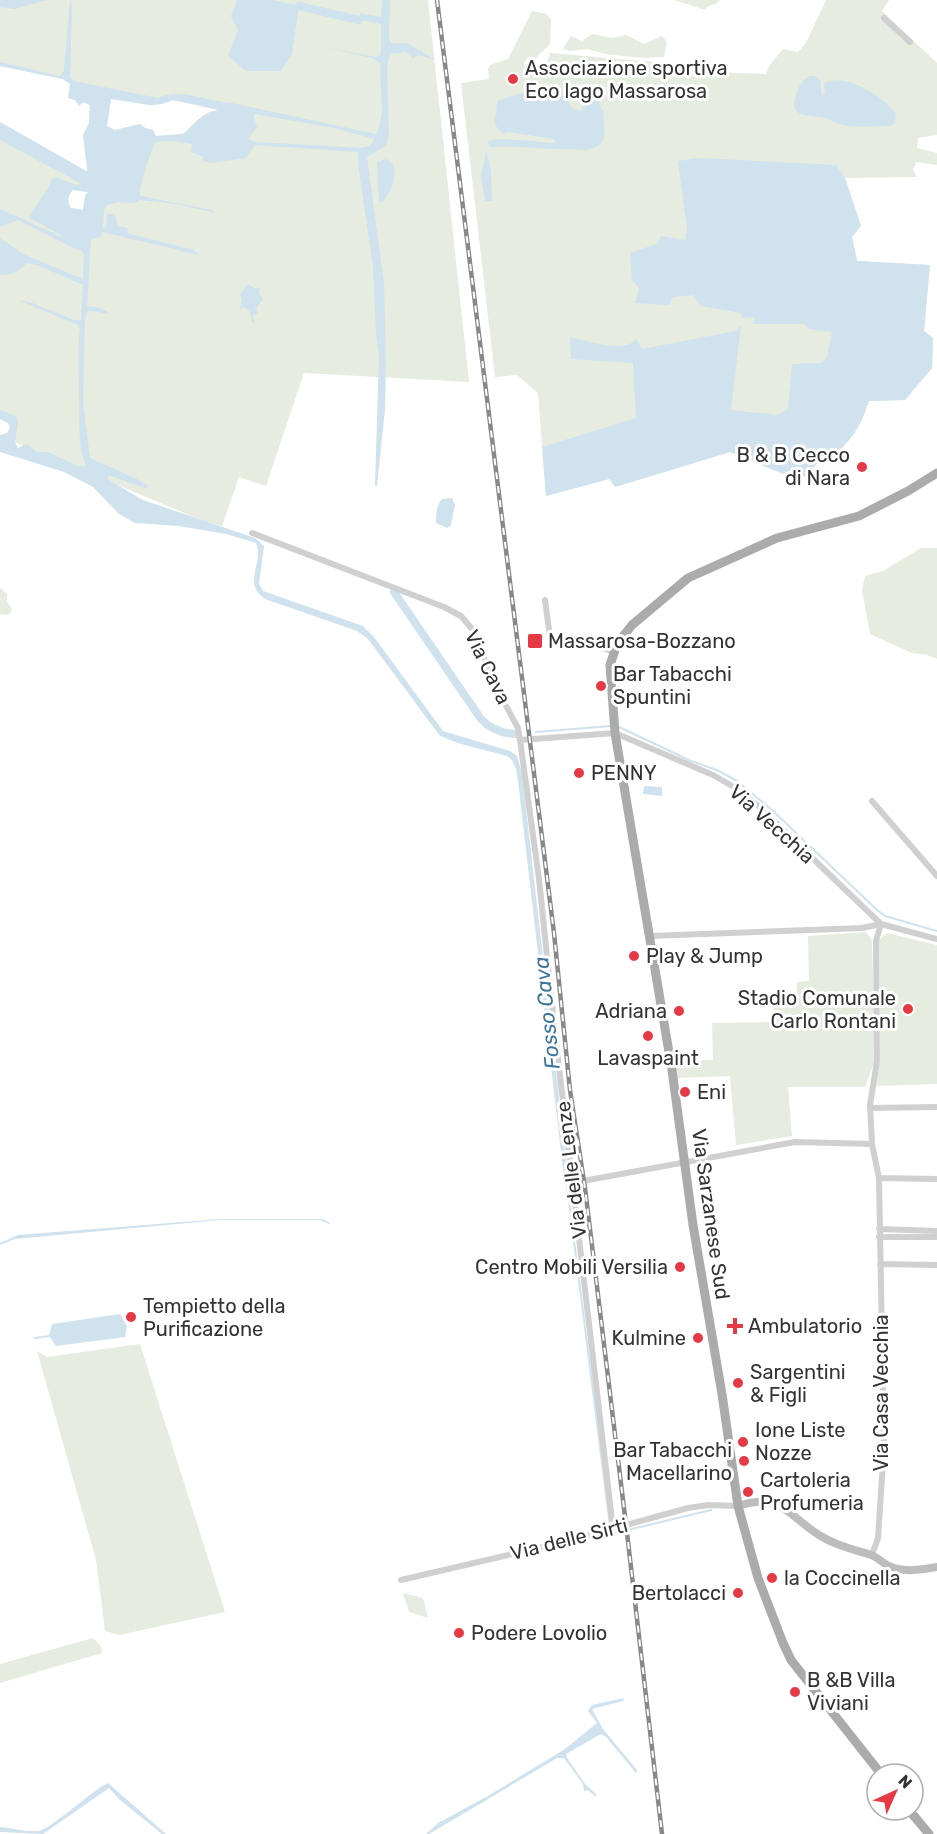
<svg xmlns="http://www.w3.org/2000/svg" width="937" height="1834" font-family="Rubik,sans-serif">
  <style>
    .green { fill: #e6ecdf; fill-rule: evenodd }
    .water { fill: #cfe2ee; fill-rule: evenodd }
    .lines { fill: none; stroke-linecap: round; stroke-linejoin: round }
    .stream { stroke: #cfe2ee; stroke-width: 2 }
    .canal { stroke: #cfe2ee; stroke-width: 8 }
    .street { stroke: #d0d0d0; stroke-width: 6 }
    .secondary { stroke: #bdbdbd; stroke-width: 8 }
    .primary { stroke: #ababab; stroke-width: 9 }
    .rail-casing { stroke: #888; stroke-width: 4.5 }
    .rail { stroke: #fff; stroke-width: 2; stroke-dasharray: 7; stroke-linecap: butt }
    .poi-dot { fill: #e63946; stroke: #fff; stroke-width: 2 }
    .labels { text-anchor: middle; stroke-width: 6; stroke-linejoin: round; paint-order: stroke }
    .poi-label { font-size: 20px; fill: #333; stroke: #fff; text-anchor: start }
    .street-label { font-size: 20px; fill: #333; stroke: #fff }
    .water-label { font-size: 21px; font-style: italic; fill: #3f7597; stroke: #fff }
  </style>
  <rect width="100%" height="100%" fill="#fff"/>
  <path class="green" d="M0,0H428L469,382L304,373L266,486L239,477L222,526L206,522L0,436L8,433L10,428L8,423L0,419V122L87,172L83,135L89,123L90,105L83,102L79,106L75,100L68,98L70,84L63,79L0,66ZM111,99L150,105L162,104L173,100L219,110C203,111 195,124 183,134L156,136L153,130L145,128L140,124L115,130L107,126ZM73,190L88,192L85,196L83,210L71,208C67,201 67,196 73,190Z
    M674,0H720L716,4L708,6L705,10Z
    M826,0H889L882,11L937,63V135L918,138L917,148L937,153V165L916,162L913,170L917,177L845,178L861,226L852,237L857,261L930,265L924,331L933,338L932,368L905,400L869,401C861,424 856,434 838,452C824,453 815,464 808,476L793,478L730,452L615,487L609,479L546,496L538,393L517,375L495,377L461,83L489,79L488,69L490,65L508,59L532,11L547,14L551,20L550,44L535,59L528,57L524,63L527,73L545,70L550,53L666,63L715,72L766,74L769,66L783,49L798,52L806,43Z
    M592,34L612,38L626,35L644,44L662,36L667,42L664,57L642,58L605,54L588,49L570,51L563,49L571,36L582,41Z
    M921,548H937V659L927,655L912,653L870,634L862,590L865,576L883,571Z
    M0,588L7,594V601L12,609L11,613L7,615L0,614Z
    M866,932L872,940L875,1061L865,1087H788L792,1136L736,1145L730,1076L677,1078L674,1061L713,1060L712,1023L772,1022L774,1005L797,1004V982L809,981L808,936Z
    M887,933L937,945V1084L876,1086L880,1060L879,940Z
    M140,1344L225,1612L119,1635L105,1631L96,1560L37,1351L47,1357Z
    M403,1593L423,1598L428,1618L409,1612Z
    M93,1638L101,1646L102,1653L0,1683V1664Z"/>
  <path class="water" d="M0,0H47L15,9L0,7Z
    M70,0H71L72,6L70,77L74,81L158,98C180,87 208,102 232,103L376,134L378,132L382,112L380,63L372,58L324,47L376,57L381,55V24L360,20V13L381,17L382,0H390L389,37L391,43H407L436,60L418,55L413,58L404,51L400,54L394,53L390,55L387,66L389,134L386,146L367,157L384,283L386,362L385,410L377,486L375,485L379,354L376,334L373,267L358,164V152L255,145L246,158L211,163L203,161V157L191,152L192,144L170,141L156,142C151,149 139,187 140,196L212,210L215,213L177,204L140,200L135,203L118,202L107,205L104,210L103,227L106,229L107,214H113L116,217L118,226L128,228L127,233L194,250L199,255L102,232L101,237L91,239L87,307H97L110,313C102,315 96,310 87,311L85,320L83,402L90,458L137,479L149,487L144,488L109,475L107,479L143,500L255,538L264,546L259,584L263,591L363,626L374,637L443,731L510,751L517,756L522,773L568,1177L564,1178L518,781L516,769L512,760L507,756L461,744L440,736L368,639L357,631L265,599C241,582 265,563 256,543L226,534L178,526L135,523L119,514L93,487L64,472L0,452V435L7,433L10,428L8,423L0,419V410L16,416L18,422L15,442L18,448L26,444L38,452H48L77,466H86C77,444 80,418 79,395C79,373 77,351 80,329L78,325L18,300L32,303L74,320H81L83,285L40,266L27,263C19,270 11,278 0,274V238L25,255L83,279L84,255L82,251L71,247L18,220L0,227V209L69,240L28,217L48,188L52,179L56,177L76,185L82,184L0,140V122L88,172L83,135L89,123L90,105L83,102L79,106L75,100L68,98L70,84L63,79L0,66V62L60,76L64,71ZM111,99L150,105L162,104L173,100L219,110C203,111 195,124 183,134L156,136L153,130L145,128L140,124L115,130L107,126ZM255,114L334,128L374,139L370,146L360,148L256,142L248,139L257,127L254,117ZM73,190L88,192L85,196L83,210L71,208C67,201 67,196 73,190Z
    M237,0H273L299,6L292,54L281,71H246L228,56L238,30L231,16Z
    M810,76H815L820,80L822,96L825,93L824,83C846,72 884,97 896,114L895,123L890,126C875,126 857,128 843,125C836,124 831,120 825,118C814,114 787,121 796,95C799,86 801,81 810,76Z
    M558,89C573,93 587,93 602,97L599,101L601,109L604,111C601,120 608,132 602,142C600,145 594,149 591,149C585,151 578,149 572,149C544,150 517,145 489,147L488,141C504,137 536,142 555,143L554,139L508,132L503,134L495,125L494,118L496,114L497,102L499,100L532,90L546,93V96L552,99L558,92ZM579,94L589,100L583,107L582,111L573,109L567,100L568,97H570L571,101Z
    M486,151L491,169L492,201H485L481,177Z
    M698,158L836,165L845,178L861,226L852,237L857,261L930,265L924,331L933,338L932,368L905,400L869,401C861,424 856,434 838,452C824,453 815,464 808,476L793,478L730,452L615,487L609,479L546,496L542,447L636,418L633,363L571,359L570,337C587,341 625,354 636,339L642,349L736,331L741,325L731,410L777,415L788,409L792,364L822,363L827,357L832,332L809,329L804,324H754L755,317L742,318L741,313L701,306L693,295L673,297L669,305L635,303L639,288L632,280L630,253L657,244L661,236L685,240L687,229L678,161Z
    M387,159L394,165C396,179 392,189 384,201L379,202L377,162Z
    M248,284L254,288H260L259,294L263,299L256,309L258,313L253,316L255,323L252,322L250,312L244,307L240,309L242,300L240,294Z
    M452,498L455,505L451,525L447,528L436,523C436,514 436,506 442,499Z
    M644,786L662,787V796L643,794Z
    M220,1219H323L330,1223L329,1224L320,1220H220L15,1239L0,1245V1243L18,1235Z
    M120,1314L127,1326L125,1337L56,1346L49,1336L52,1324Z
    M624,1698L623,1701L592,1709L603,1729L637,1770L636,1773L606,1737L601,1734L566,1754L567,1758L585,1784L597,1795L595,1796L588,1790L584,1791L583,1784L564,1758H557L429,1834H426L438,1823L488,1796L565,1749L597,1723L588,1711L592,1705Z
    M108,1783L166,1834H162L120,1800L109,1788L43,1834L0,1832V1827C12,1828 26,1832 38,1831C50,1830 91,1791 108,1783Z"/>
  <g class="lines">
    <path class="stream" d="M617,726L691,761L717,770L737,781L773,811L877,910L885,916L937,931
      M536,732L611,726
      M566,1177L611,1534L711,1510
      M35,1338L49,1336"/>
    <path class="canal" d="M299,6L358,20
      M394,592L481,719C490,729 502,733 515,734"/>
    <path class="street" d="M884,18L910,42
      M252,533L444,607L461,616L472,629L498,691L518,728L520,740L539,879L555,1033L613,1529
      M545,600L551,644L597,646L614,652
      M520,740L615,733L713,775L739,790L756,804L881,924L876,941L877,1061L870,1105L872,1144L879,1178L884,1447L878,1538L872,1555
      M872,801L937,876
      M650,936L862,928L881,924L937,939
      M870,1108L937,1107
      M879,1178L937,1179
      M572,1183L795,1142L872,1144
      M879,1229L937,1231
      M879,1237H937
      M880,1264L937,1265
      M401,1580L568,1541L688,1508L708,1505L738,1506"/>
    <path class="secondary" d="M738,1506C782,1492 787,1515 819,1535C836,1546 853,1549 871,1555C877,1557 882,1562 887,1565C902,1573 921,1570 937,1567"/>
    <path class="primary" d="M881,1774L791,1660L783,1643L758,1578L738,1506L722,1394L693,1225L672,1070L615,733L610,665L617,644L632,625L688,578L777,538L859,516L908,491L937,473
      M909,1810L929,1834"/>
    <defs>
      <path id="rail" d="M437,0L554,933L570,1090L585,1188L627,1533L662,1834"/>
    </defs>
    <use href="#rail" class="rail-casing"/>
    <use href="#rail" class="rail"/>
  </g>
  <g class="poi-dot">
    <circle cx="513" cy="79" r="6"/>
    <circle cx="862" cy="467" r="6"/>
    <rect x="527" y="633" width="16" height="16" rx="3"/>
    <circle cx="601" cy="686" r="6"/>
    <circle cx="579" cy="773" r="6"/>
    <circle cx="634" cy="956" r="6"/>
    <circle cx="908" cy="1009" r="6"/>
    <circle cx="679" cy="1011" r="6"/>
    <circle cx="648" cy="1036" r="6"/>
    <circle cx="685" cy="1092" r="6"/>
    <circle cx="680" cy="1267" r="6"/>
    <circle cx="131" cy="1317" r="6"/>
    <path d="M732 1317h6v6h6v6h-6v6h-6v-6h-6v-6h6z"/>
    <circle cx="698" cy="1338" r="6"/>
    <circle cx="738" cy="1383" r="6"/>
    <circle cx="743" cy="1442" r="6"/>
    <circle cx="744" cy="1461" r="6"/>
    <circle cx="748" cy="1492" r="6"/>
    <circle cx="772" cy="1578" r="6"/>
    <circle cx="738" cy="1593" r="6"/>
    <circle cx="459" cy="1633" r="6"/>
    <circle cx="795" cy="1692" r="6"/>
  </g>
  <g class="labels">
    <g class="poi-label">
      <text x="525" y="75">Associazione sportiva<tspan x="525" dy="23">Eco lago Massarosa</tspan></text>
      <text x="850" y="462" text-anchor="end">B &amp; B Cecco<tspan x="850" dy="23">di Nara</tspan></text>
      <text x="548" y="648">Massarosa-Bozzano</text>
      <text x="613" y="681">Bar Tabacchi<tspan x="613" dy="23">Spuntini</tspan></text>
      <text x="591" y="780">PENNY</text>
      <text x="646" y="963">Play &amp; Jump</text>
      <text x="896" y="1005" text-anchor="end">Stadio Comunale<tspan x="896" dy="23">Carlo Rontani</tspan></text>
      <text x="667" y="1018" text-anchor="end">Adriana</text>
      <text x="648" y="1065" text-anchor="middle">Lavaspaint</text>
      <text x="697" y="1099">Eni</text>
      <text x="668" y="1274" text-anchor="end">Centro Mobili Versilia</text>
      <text x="143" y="1313">Tempietto della<tspan x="143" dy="23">Purificazione</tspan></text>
      <text x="748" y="1333">Ambulatorio</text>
      <text x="686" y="1345" text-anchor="end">Kulmine</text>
      <text x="750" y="1379">Sargentini<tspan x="750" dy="23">&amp; Figli</tspan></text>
      <text x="755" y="1437">Ione Liste<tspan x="755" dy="23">Nozze</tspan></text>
      <text x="732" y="1457" text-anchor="end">Bar Tabacchi<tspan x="732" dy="23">Macellarino</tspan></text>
      <text x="760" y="1487">Cartoleria<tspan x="760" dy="23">Profumeria</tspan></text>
      <text x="784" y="1585">la Coccinella</text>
      <text x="726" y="1600" text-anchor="end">Bertolacci</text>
      <text x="471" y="1640">Podere Lovolio</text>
      <text x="807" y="1687">B &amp;B Villa<tspan x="807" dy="23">Viviani</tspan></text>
    </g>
    <g class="street-label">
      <text transform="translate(488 667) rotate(64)" y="7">Via Cava</text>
      <text transform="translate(772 824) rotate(42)" y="7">Via Vecchia</text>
      <text transform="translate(571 1170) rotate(-97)" y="7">Via delle Lenze</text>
      <text transform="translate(711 1214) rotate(82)" y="7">Via Sarzanese Sud</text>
      <text transform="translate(881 1393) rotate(-90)" y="7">Via Casa Vecchia</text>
      <text transform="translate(569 1539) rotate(-14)" y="7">Via delle Sirti</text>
    </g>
    <g class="water-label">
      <text transform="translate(547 1013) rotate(-96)" y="7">Fosso Cava</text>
    </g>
  </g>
  <g transform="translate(895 1792) rotate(45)"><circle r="28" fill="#ffffff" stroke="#adadad" stroke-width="1.5"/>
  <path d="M0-4.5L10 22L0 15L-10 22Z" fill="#e63946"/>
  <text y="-9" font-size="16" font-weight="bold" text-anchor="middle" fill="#333333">N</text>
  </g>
</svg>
